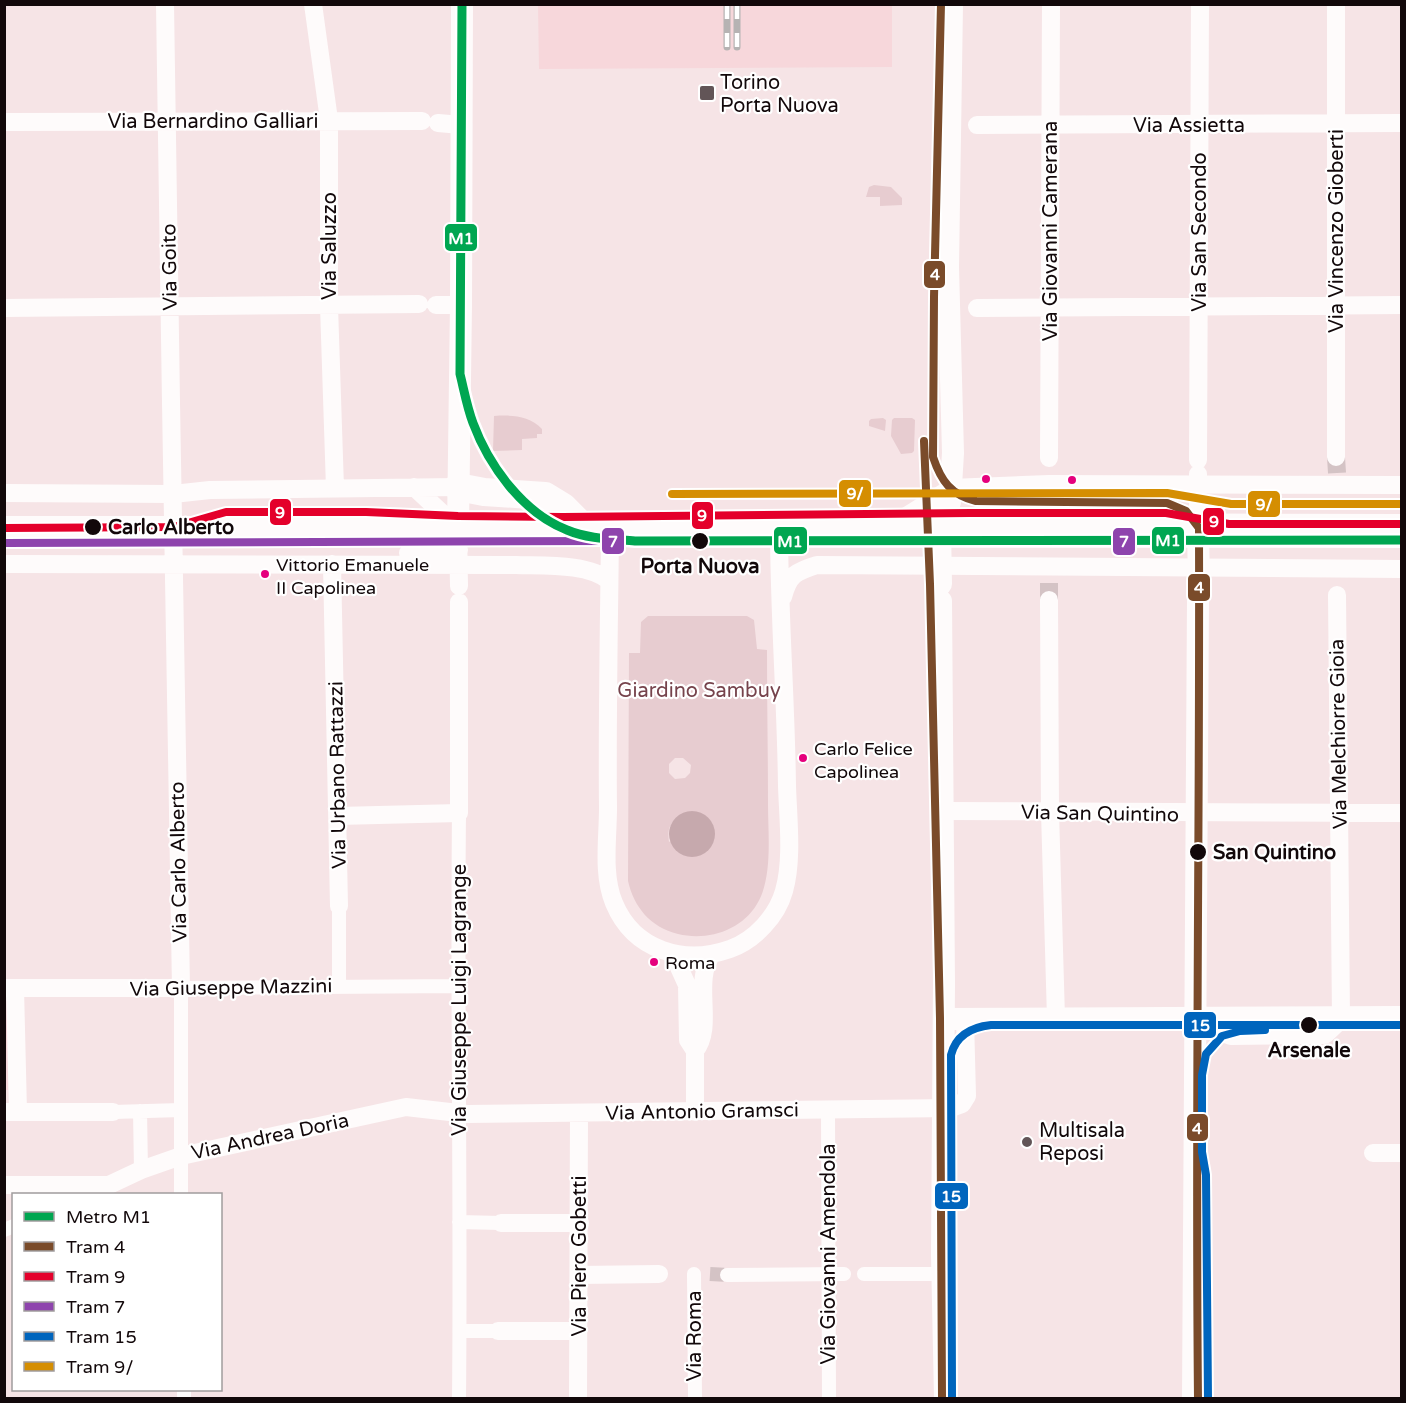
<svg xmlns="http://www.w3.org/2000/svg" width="1406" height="1403" font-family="'Varela Round',sans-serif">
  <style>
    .built { fill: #f7d7db }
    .green { fill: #e7ccd0; fill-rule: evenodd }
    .water { fill: #c6a9ad }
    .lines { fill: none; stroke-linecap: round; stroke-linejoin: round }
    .pedestrian-tunnel { stroke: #d4c3c5; stroke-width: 14; stroke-dasharray: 14 7; stroke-linecap: butt }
    .minor-tunnel { stroke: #d4c3c5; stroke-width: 18; stroke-dasharray: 18 9; stroke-linecap: butt }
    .pedestrian { stroke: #fefbfb; stroke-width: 14 }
    .minor { stroke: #fefbfb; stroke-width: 18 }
    .tertiary { stroke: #fefbfb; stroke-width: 22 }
    .primary { stroke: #fefbfb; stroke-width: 28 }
    .rail-casing { stroke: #b6b3b3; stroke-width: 7 }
    .rail { stroke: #fff; stroke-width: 4.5; stroke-dasharray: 14; stroke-linecap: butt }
    .tram-1-casing { stroke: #fff; stroke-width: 12 }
    .tram-2-casing { stroke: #fff; stroke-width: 12 }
    .tram-3-casing { stroke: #fff; stroke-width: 12 }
    .tram-4-casing { stroke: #fff; stroke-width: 12 }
    .tram-5-casing { stroke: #fff; stroke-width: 12 }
    .tram-1 { stroke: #7a4b2a; stroke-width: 8 }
    .tram-2 { stroke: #e4002b; stroke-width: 8 }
    .tram-3 { stroke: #8e44ad; stroke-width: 8 }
    .tram-4 { stroke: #0065bd; stroke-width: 8 }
    .tram-5 { stroke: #d58e02; stroke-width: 8 }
    .metro-1-casing { stroke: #fff; stroke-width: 14 }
    .metro-1 { stroke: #00a651; stroke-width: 9 }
    .poi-dot { fill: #625557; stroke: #fff; stroke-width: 2 }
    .bus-dot { fill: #e5007d; stroke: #fff; stroke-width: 2 }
    .stop-dot { fill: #12080a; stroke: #fff; stroke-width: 2 }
    .labels { text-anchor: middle; stroke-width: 4.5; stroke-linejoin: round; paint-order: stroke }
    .bus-label { font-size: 18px; fill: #12080a; stroke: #fff; text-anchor: start }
    .poi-label { font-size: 20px; fill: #12080a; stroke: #fff; text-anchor: start }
    .street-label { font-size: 20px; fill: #12080a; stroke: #fff }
    .stop-label { font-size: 20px; font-weight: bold; fill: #12080a; stroke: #fff; text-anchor: start }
    .park-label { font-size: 20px; fill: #76434c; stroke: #fff }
    .line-badge { stroke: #fff; stroke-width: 2 }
    .badge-label { font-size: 16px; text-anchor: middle; font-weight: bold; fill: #fff }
  </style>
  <rect width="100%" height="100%" fill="#f6e4e6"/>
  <path class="built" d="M538,5H892V67L539,69Z
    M4,1001H7L8,1090H4Z"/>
  <path class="green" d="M874,185L891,187L902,198V205L880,206V197H866L869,187Z
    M494,416C512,415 529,415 542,429V434H537V438L522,439V450L493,451Z
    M883,418L886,420L885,431L869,426V421L871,419Z
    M894,418H912L915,420L914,451L912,453L901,454L891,436L892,420Z
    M648,616H747L754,620L757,649L767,650C767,701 768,753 768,805C768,834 773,878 757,904C741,931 707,941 678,934C650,927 634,907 628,881L629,653H640L641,622ZM675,758H683L691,765L690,773L685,778L675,779L669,773V764ZM692,811L707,817L669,842C666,821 676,819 692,811Z"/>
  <path class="water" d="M669 834a23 23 0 1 1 46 0a23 23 0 1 1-46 0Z"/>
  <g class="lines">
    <path class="pedestrian-tunnel" d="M710,1274L727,1275"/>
    <path class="minor-tunnel" d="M1336,457L1337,473
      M1049,600V583"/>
    <path class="pedestrian" d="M339,906V986
      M828,1109L829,1398
      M140,1111L141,1170
      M113,1112L181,1110
      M181,1194V988L457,986
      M459,1222L501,1223
      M4,1230L14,1226
      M694,1274L695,1398
      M864,1274H943
      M727,1275L844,1274
      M460,1331H498
      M184,1398V1390
      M459,1398C461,1203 457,1008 459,813"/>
    <path class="minor" d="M313,4L329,120V306L335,488
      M4,122L422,121
      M438,123L461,125
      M977,125L1402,123
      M436,305H461
      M4,308L419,304
      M977,308L1402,305
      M1336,457V4
      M1049,458L1051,4
      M1198,460L1200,4
      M414,487L458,528L459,586
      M4,493L173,494L210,490L458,487
      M892,525L951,488L1049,484L1402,485
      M618,526L612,529L610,535C609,626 607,717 608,808C608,839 602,874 614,903C634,951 684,965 730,949C755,940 777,916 784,891C793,860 788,818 787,786C786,700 779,613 779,527
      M1198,528V474
      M408,553L459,550
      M4,564L516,565C543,566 589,563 609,581
      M332,564L339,906
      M1337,595L1341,1017
      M783,597C789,574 796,572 817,565L1402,569
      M1049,600L1050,812L1056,1018
      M943,811L1402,813
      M338,816L459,813V602
      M673,954L687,985L688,1040L695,1051V1112
      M4,988H181C173,660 171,332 165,4
      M15,988L18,1112
      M695,1051C715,1026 692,982 712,954
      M4,1112H113
      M1373,1153H1402
      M4,1185H109L141,1170L181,1156L406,1107L467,1114L951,1108L962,1104L967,1096L965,1019
      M501,1223H580
      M579,1275L659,1274
      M498,1331H578
      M578,1398L579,1113"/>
    <path class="tertiary" d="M458,528L461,305L462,4
      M1198,528L1199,586
      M941,584L940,528L950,502L953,453L948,267L952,4
      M941,601L944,984L942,1255L945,1398
      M944,1019L1402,1017
      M1200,1019L1217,1029L1231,1034L1324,1033L1341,1017
      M1193,1398L1198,600"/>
    <path class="primary" d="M458,487L484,492L545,496L563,507L583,527
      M4,530H322L596,526L1402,528"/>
    <defs>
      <path id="rail" d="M727,47V4
        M737,47V4"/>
    </defs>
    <use href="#rail" class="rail-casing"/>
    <use href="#rail" class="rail"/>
    <defs>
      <path id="tram-1" d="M941,4L934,297L933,457C941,481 951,495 976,501L1167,503L1186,511L1199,528C1200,818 1195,1108 1198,1398
        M924,441L930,584L940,1018L942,1398"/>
      <path id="tram-2" d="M4,528L174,527L226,512H366L458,516L563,517L970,513H1166L1229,524H1402"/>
      <path id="tram-3" d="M4,543L610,541L1402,542"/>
      <path id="tram-4" d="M952,1398L951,1055C956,1035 972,1027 991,1025H1402
        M1208,1398L1206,1175L1202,1152V1075L1206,1054L1222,1036L1240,1031L1265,1030"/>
      <path id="tram-5" d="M672,494L1167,493L1231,504H1402"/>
    </defs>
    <use href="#tram-1" class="tram-1-casing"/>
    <use href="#tram-2" class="tram-2-casing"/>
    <use href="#tram-3" class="tram-3-casing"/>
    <use href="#tram-4" class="tram-4-casing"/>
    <use href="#tram-5" class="tram-5-casing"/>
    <use href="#tram-1" class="tram-1"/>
    <use href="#tram-2" class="tram-2"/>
    <use href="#tram-3" class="tram-3"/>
    <use href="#tram-4" class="tram-4"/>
    <use href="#tram-5" class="tram-5"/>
    <defs>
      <path id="metro-1" d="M462,4L460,374C464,390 467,407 473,423C489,466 523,513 567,530C588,539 613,539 635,541L1402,540"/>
    </defs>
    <use href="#metro-1" class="metro-1-casing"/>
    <use href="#metro-1" class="metro-1"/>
  </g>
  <g class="poi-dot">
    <rect x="699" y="85" width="16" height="16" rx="3"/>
    <circle cx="1027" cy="1142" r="6"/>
  </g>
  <g class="bus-dot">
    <circle cx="986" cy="479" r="5"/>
    <circle cx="1072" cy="480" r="5"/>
    <circle cx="265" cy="574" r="5"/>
    <circle cx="803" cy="758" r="5"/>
    <circle cx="654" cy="962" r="5"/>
  </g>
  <g class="stop-dot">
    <circle cx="93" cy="527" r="9"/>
    <circle cx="700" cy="541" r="9"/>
    <circle cx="1198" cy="852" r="9"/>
    <circle cx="1309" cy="1025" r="9"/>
  </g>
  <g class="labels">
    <g class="bus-label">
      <text x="276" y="571">Vittorio Emanuele<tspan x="276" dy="23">II Capolinea</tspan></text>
      <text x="814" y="755">Carlo Felice<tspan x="814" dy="23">Capolinea</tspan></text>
      <text x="665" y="969">Roma</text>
    </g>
    <g class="poi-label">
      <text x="720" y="89">Torino<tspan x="720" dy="23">Porta Nuova</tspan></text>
      <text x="1039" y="1137">Multisala<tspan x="1039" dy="23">Reposi</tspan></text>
    </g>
    <g class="street-label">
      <text x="213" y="128">Via Bernardino Galliari</text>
      <text x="1189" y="132">Via Assietta</text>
      <text transform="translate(1050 231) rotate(-90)" y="7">Via Giovanni Camerana</text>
      <text transform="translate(1336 231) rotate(-90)" y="7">Via Vincenzo Gioberti</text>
      <text transform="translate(1199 232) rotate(-90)" y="7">Via San Secondo</text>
      <text transform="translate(329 246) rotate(-90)" y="7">Via Saluzzo</text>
      <text transform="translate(169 267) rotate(-91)" y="7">Via Goito</text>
      <text transform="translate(1338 734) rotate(-91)" y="7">Via Melchiorre Gioia</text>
      <text transform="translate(337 775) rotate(-91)" y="7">Via Urbano Rattazzi</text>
      <text transform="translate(1100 813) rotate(1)" y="7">Via San Quintino</text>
      <text transform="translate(178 862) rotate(-91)" y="7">Via Carlo Alberto</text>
      <text transform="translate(231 987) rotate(-1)" y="7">Via Giuseppe Mazzini</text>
      <text transform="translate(459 1000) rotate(-90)" y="7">Via Giuseppe Luigi Lagrange</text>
      <text transform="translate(702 1111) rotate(-1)" y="7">Via Antonio Gramsci</text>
      <text transform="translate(270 1136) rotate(-12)" y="7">Via Andrea Doria</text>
      <text transform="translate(828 1254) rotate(-90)" y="7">Via Giovanni Amendola</text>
      <text transform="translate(579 1256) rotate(-90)" y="7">Via Piero Gobetti</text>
      <text transform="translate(694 1336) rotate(-90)" y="7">Via Roma</text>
    </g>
    <g class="stop-label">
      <text x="108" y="534">Carlo Alberto</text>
      <text x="700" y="573" text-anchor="middle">Porta Nuova</text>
      <text x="1213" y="859">San Quintino</text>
      <text x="1309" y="1057" text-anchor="middle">Arsenale</text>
    </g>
    <g class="park-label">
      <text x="699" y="697">Giardino Sambuy</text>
    </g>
  </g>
  <g class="line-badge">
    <rect x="444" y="223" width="34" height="29" rx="6" fill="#00a651"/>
    <rect x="923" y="260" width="23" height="29" rx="6" fill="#7a4b2a"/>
    <rect x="838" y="479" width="34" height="29" rx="6" fill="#d58e02"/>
    <rect x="1247" y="490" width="34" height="28" rx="6" fill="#d58e02"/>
    <rect x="269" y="498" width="23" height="28" rx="6" fill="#e4002b"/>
    <rect x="691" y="501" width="23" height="29" rx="6" fill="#e4002b"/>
    <rect x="1202" y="507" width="23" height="29" rx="6" fill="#e4002b"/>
    <rect x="1151" y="526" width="34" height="29" rx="6" fill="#00a651"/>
    <rect x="773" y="526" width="35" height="29" rx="6" fill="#00a651"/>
    <rect x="601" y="527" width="24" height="28" rx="6" fill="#8e44ad"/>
    <rect x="1112" y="527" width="24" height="29" rx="6" fill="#8e44ad"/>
    <rect x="1187" y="573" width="24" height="29" rx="6" fill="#7a4b2a"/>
    <rect x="1183" y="1011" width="34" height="28" rx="6" fill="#0065bd"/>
    <rect x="1186" y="1113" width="23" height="29" rx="6" fill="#7a4b2a"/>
    <rect x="934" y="1182" width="35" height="28" rx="6" fill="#0065bd"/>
  </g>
  <g class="badge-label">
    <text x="461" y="244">M1</text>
    <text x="935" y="280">4</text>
    <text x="855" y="499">9/</text>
    <text x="1264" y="510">9/</text>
    <text x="280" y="518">9</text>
    <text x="702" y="521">9</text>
    <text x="1214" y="527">9</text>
    <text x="1168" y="546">M1</text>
    <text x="790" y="547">M1</text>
    <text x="613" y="547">7</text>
    <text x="1124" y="547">7</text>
    <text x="1199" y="593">4</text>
    <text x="1200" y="1031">15</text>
    <text x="1197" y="1134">4</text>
    <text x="951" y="1202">15</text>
  </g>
  <rect width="1406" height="1403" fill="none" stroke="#12080a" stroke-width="12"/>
  <rect x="12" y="1193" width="210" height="198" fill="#ffffff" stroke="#a09c9d" stroke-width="1.5"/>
  <rect x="24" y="1212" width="30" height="9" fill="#00a651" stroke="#a09c9d" stroke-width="1.5"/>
  <text x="66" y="1223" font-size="18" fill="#12080a">Metro M1</text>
  <rect x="24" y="1242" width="30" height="9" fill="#7a4b2a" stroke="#a09c9d" stroke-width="1.5"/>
  <text x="66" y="1253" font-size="18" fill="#12080a">Tram 4</text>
  <rect x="24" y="1272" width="30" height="9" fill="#e4002b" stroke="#a09c9d" stroke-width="1.5"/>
  <text x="66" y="1283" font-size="18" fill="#12080a">Tram 9</text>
  <rect x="24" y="1302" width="30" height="9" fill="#8e44ad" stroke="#a09c9d" stroke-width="1.5"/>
  <text x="66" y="1313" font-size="18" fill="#12080a">Tram 7</text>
  <rect x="24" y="1332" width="30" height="9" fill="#0065bd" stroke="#a09c9d" stroke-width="1.5"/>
  <text x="66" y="1343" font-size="18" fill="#12080a">Tram 15</text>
  <rect x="24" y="1362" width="30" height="9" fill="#d58e02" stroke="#a09c9d" stroke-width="1.5"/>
  <text x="66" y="1373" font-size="18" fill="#12080a">Tram 9/</text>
</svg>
